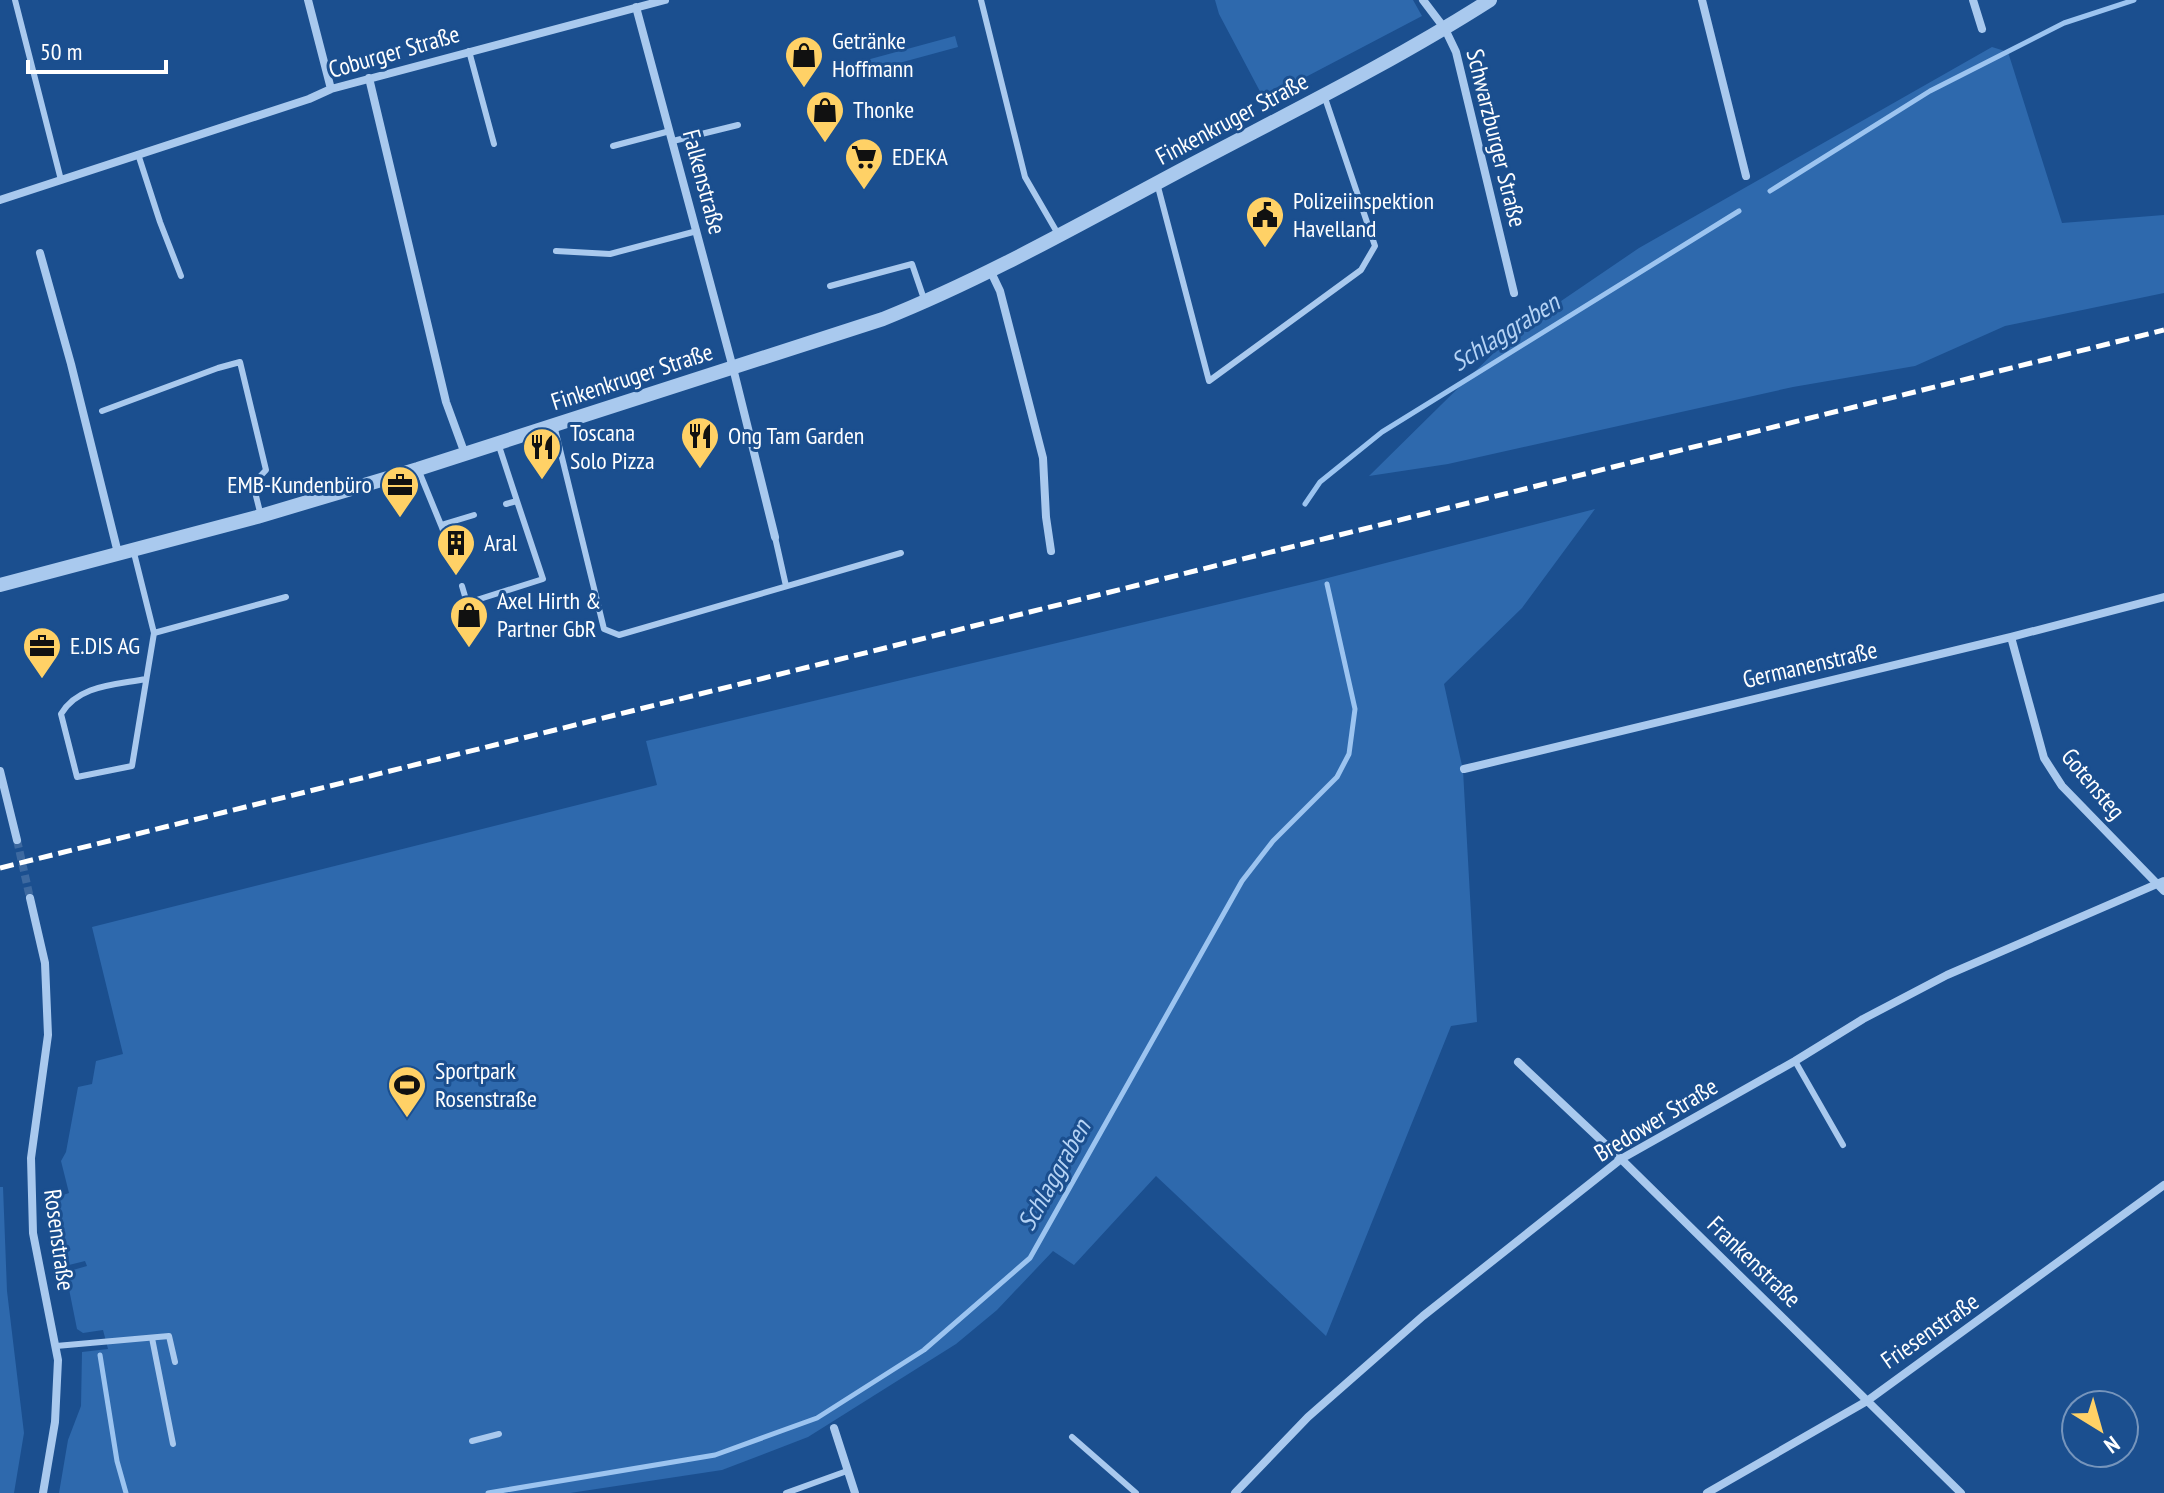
<svg xmlns="http://www.w3.org/2000/svg" width="2164" height="1493" font-family="'PT Sans Narrow',sans-serif">
  <style>
    .green { fill: #2e69ad }
    .lines { fill: none; stroke-linecap: round; stroke-linejoin: round }
    .stream { stroke: #9cc4f0; stroke-width: 5 }
    .minor-tunnel { stroke: #3d69a0; stroke-width: 8; stroke-dasharray: 8 4; stroke-linecap: butt }
    .service { stroke: #a9c9ee; stroke-width: 6 }
    .minor { stroke: #a9c9ee; stroke-width: 8 }
    .tertiary { stroke: #a9c9ee; stroke-width: 14 }
    .rail { stroke: #fff; stroke-width: 5; stroke-dasharray: 14 6; stroke-linecap: butt }
    .labels { text-anchor: middle; stroke-width: 6; stroke-linejoin: round; paint-order: stroke }
    .poi-label { font-size: 24px; fill: #fff; stroke: #1b4f8f; text-anchor: start }
    .street-label { font-size: 24px; fill: #fff; stroke: #1b4f8f }
    .water-label { font-size: 26px; font-style: italic; fill: #b5d3f5; stroke: #1b4f8f }
  </style>
  <rect width="100%" height="100%" fill="#1b4f8f"/>
  <path class="green" d="M1215,0H1413L1422,16L1264,99L1219,14Z
    M955,36L958,47L866,72L863,61Z
    M1992,47L2008,52L2062,223L2164,215V293L2005,326L1915,366L1793,387L1448,464L1369,476L1514,333L1639,248Z
    M1595,509L1522,608L1444,684L1463,770L1477,1022L1451,1026L1326,1336L1156,1176L1074,1265L1053,1251L997,1310L956,1344L808,1437L722,1470L570,1493H59L68,1440L81,1406L82,1352L108,1349L103,1330L83,1333L77,1329L67,1279L73,1270L87,1266L85,1261L65,1266L60,1245L65,1243L62,1227L57,1228L51,1191L61,1189L63,1195L69,1193L61,1161L66,1152L78,1087L92,1084L96,1061L123,1054L92,927L657,785L646,741L1316,581Z
    M0,1187H3L7,1291L24,1433L14,1493H0Z"/>
  <g class="lines">
    <path class="stream" d="M1770,191L1930,91L2064,23L2134,0
      M1305,504L1320,482L1382,432L1739,211
      M100,1355L117,1461L126,1493
      M488,1493L715,1455L817,1418L924,1350L1030,1258L1242,881L1273,841L1337,777L1349,754L1355,709L1327,584"/>
    <path class="minor-tunnel" d="M17,840L30,898"/>
    <path class="service" d="M15,0L61,180
      M981,0L1025,177L1058,234
      M469,51L494,144
      M673,141L738,125
      M613,146L670,131
      M138,154L160,222L181,276
      M1157,183L1209,381L1361,270L1375,246L1324,95
      M556,251L610,254L697,231
      M830,286L912,264L925,302
      M102,411L218,368L240,362L266,470L253,484L261,516
      M554,425L604,629L619,635L901,553
      M498,443L517,501L506,504
      M418,469L441,525L474,515
      M441,525L453,557
      M775,537L786,586
      M133,549L154,633L132,766L77,777L61,714C78,685 115,685 146,679
      M462,586L467,603L543,579L517,501
      M154,633L286,597
      M1795,1061L1843,1145
      M152,1338L173,1444
      M56,1346L169,1336L175,1362
      M1072,1437L1136,1493
      M472,1441L499,1434
      M786,1493L847,1471"/>
    <path class="minor" d="M308,0L331,89
      M1423,0L1445,29L1456,52L1514,293
      M1702,0L1746,176
      M1973,0L1982,29
      M636,7L733,368L775,537
      M369,78L446,402L465,454
      M0,200L309,99L331,89L665,0
      M40,253L71,364L118,553
      M990,270L1000,291L1043,458L1046,517L1051,551
      M2011,637L2044,758L2062,786L2164,891
      M1464,769L2011,637L2164,597
      M0,771L17,840
      M30,898L45,963L48,1035L31,1158L33,1233L58,1360L55,1422L43,1493
      M1518,1062L1621,1159L1961,1493
      M834,1428L855,1493
      M1235,1493L1308,1417L1423,1316L1621,1159L1795,1061L1863,1019L1947,975L2164,881
      M1707,1493L1867,1401L2164,1185"/>
    <path class="tertiary" d="M0,585L257,517L418,469L883,319C988,277 1087,220 1187,167C1289,113 1393,62 1490,0"/>
    <path class="rail" d="M0,868L2164,330"/>
  </g>
  <defs>
    <symbol id="shop-pin" viewBox="-11 -11 22 30"><path d="M0 17L-7.5 6A9.5 9.5 0 1 1 7.5 6Z" fill="#ffd166" stroke="#1b4f8f"/><path d="M-5-2.5h2.3a2.7 3.5 0 0 1 5.4 0H5L5.5 6h-11ZM-1.5-2.5h3a1.5 2.3 0 0 0-3 0Z" fill="#111"/></symbol>
    <symbol id="supermarket-pin" viewBox="-11 -11 22 30"><path d="M0 17L-7.5 6A9.5 9.5 0 1 1 7.5 6Z" fill="#ffd166" stroke="#1b4f8f"/><path d="M-6-5.5h2.5l.6 2H6L4.5 2H-2.5L-4.4-4H-6ZM-1.5 3.2a1.3 1.3 0 1 0 .1 0ZM3 3.2a1.3 1.3 0 1 0 .1 0Z" fill="#111"/></symbol>
    <symbol id="civic-pin" viewBox="-11 -11 22 30"><path d="M0 17L-7.5 6A9.5 9.5 0 1 1 7.5 6Z" fill="#ffd166" stroke="#1b4f8f"/><path d="M-.6-6.5H3V-4.5H.6V-3L4-1V1h2V6H-6V1h2V-1L-.6-3ZM-1.2 2.5V6h2.4V2.5Z" fill="#111"/></symbol>
    <symbol id="restaurant-pin" viewBox="-11 -11 22 30"><path d="M0 17L-7.5 6A9.5 9.5 0 1 1 7.5 6Z" fill="#ffd166" stroke="#1b4f8f"/><path d="M-5-6h1v4h1v-4h1v4h1v-4h1v5L-1.5 .5V6h-2V.5L-5-1ZM5-6V6H3V1.5H1.5Q1.5-4 5-6Z" fill="#111"/></symbol>
    <symbol id="office-pin" viewBox="-11 -11 22 30"><path d="M0 17L-7.5 6A9.5 9.5 0 1 1 7.5 6Z" fill="#ffd166" stroke="#1b4f8f"/><path d="M-6-3h4V-5.5h4V-3h4V5H-6ZM-1-4.5V-3h2v-1.5ZM-6 0V1H6V0Z" fill="#111"/></symbol>
    <symbol id="building-pin" viewBox="-11 -11 22 30"><path d="M0 17L-7.5 6A9.5 9.5 0 1 1 7.5 6Z" fill="#ffd166" stroke="#1b4f8f"/><path d="M-4-6H4V6H1V3H-1V6H-4ZM-2.5-4.3h1.7v1.8h-1.7ZM.8-4.3h1.7v1.8H.8ZM-2.5-1h1.7V.8h-1.7ZM.8-1h1.7V.8H.8Z" fill="#111"/></symbol>
    <symbol id="stadium-pin" viewBox="-11 -11 22 30"><path d="M0 17L-7.5 6A9.5 9.5 0 1 1 7.5 6Z" fill="#ffd166" stroke="#1b4f8f"/><path d="M0-5a6.5 5 0 1 0 0 10a6.5 5 0 1 0 0-10ZM-3.5-1.8h7v3.6h-7Z" fill="#111"/></symbol>
  </defs>
  <g fill-rule="evenodd">
    <use href="#shop-pin" x="782" y="33" width="44" height="60"/>
    <use href="#shop-pin" x="803" y="88" width="44" height="60"/>
    <use href="#supermarket-pin" x="842" y="135" width="44" height="60"/>
    <use href="#civic-pin" x="1243" y="193" width="44" height="60"/>
    <use href="#restaurant-pin" x="678" y="414" width="44" height="60"/>
    <use href="#restaurant-pin" x="520" y="425" width="44" height="60"/>
    <use href="#office-pin" x="378" y="463" width="44" height="60"/>
    <use href="#building-pin" x="434" y="521" width="44" height="60"/>
    <use href="#shop-pin" x="447" y="593" width="44" height="60"/>
    <use href="#office-pin" x="20" y="624" width="44" height="60"/>
    <use href="#stadium-pin" x="385" y="1063" width="44" height="60"/>
  </g>
  <g class="labels">
    <g class="poi-label">
      <text x="832" y="49">Getränke<tspan x="832" dy="28">Hoffmann</tspan></text>
      <text x="853" y="118">Thonke</text>
      <text x="892" y="165">EDEKA</text>
      <text x="1293" y="209">Polizeiinspektion<tspan x="1293" dy="28">Havelland</tspan></text>
      <text x="570" y="441">Toscana<tspan x="570" dy="28">Solo Pizza</tspan></text>
      <text x="728" y="444">Ong Tam Garden</text>
      <text x="372" y="493" text-anchor="end">EMB-Kundenbüro</text>
      <text x="484" y="551">Aral</text>
      <text x="497" y="609">Axel Hirth &amp;<tspan x="497" dy="28">Partner GbR</tspan></text>
      <text x="70" y="654">E.DIS AG</text>
      <text x="435" y="1079">Sportpark<tspan x="435" dy="28">Rosenstraße</tspan></text>
    </g>
    <g class="street-label">
      <text transform="translate(394 52) rotate(-16)" y="8">Coburger Straße</text>
      <text transform="translate(1232 119) rotate(-28)" y="8">Finkenkruger Straße</text>
      <text transform="translate(1496 138) rotate(76)" y="8">Schwarzburger Straße</text>
      <text transform="translate(704 182) rotate(75)" y="8">Falkenstraße</text>
      <text transform="translate(632 377) rotate(-18)" y="8">Finkenkruger Straße</text>
      <text transform="translate(1810 665) rotate(-13)" y="8">Germanenstraße</text>
      <text transform="translate(2093 784) rotate(50)" y="8">Gotensteg</text>
      <text transform="translate(1656 1120) rotate(-31)" y="8">Bredower Straße</text>
      <text transform="translate(59 1240) rotate(82)" y="8">Rosenstraße</text>
      <text transform="translate(1754 1262) rotate(44)" y="8">Frankenstraße</text>
      <text transform="translate(1930 1331) rotate(-35)" y="8">Friesenstraße</text>
    </g>
    <g class="water-label">
      <text transform="translate(1505 332) rotate(-32)" y="9">Schlaggraben</text>
      <text transform="translate(1054 1175) rotate(-61)" y="9">Schlaggraben</text>
    </g>
  </g>
  <g transform="translate(2100 1429) rotate(143)"><circle r="38" fill="#1b4f8f" stroke="#7695bc" stroke-width="2"/>
  <path d="M0-6L14 30L0 20L-14 30Z" fill="#ffd166"/>
  <text y="-12" font-size="22" font-weight="bold" text-anchor="middle" fill="#ffffff">N</text>
  </g>
  <path d="M28 60v12h138v-12" fill="none" stroke="#ffffff" stroke-width="4"/>
  <text x="40" y="60" font-size="24" fill="#ffffff" stroke="#1b4f8f" stroke-width="6" paint-order="stroke">50 m</text>
</svg>
